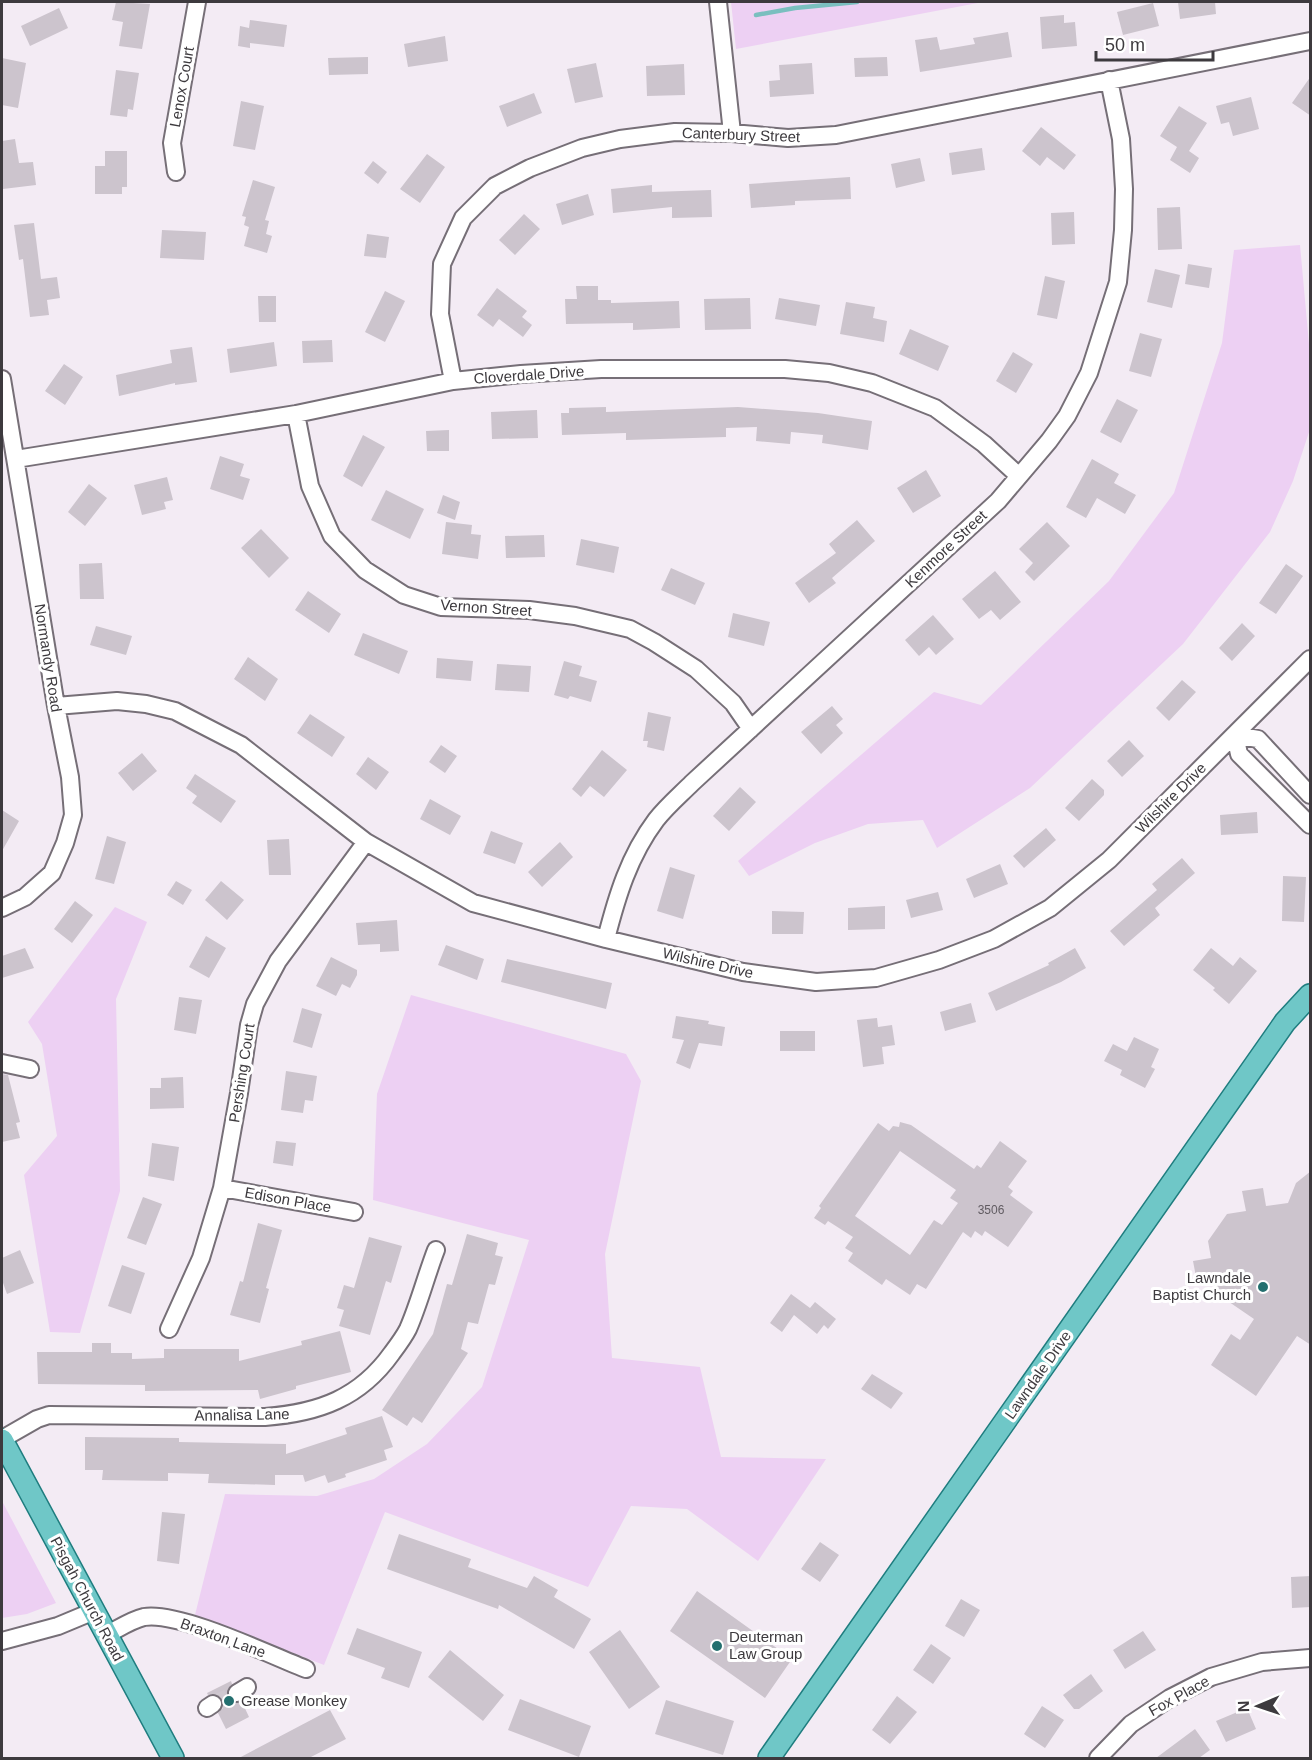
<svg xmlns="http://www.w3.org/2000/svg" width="1312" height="1760" font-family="Helvetica,sans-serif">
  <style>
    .green { fill: #edd0f3 }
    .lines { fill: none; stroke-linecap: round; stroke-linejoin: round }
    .stream { stroke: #7abfbf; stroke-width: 4.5 }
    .building { fill: #ccc4cd; fill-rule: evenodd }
    .minor-tunnel { stroke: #cfc8d0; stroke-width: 16; stroke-dasharray: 16 8; stroke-linecap: butt }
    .minor-casing { stroke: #766f77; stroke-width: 20 }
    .major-casing { stroke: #1f7d7f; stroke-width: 24 }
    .minor { stroke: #fff; stroke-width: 16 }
    .major { stroke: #6fc7c7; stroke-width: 21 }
    .poi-dot { fill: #236f6f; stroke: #fff; stroke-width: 2 }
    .labels { text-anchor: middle; stroke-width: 6; stroke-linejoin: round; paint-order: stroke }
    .number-label { font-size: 12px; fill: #615c62 }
    .street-label { font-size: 15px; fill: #3d3a3e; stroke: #fff }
    .poi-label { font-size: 15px; fill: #3d3a3e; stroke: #fff; text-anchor: start }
  </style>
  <rect width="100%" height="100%" fill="#f3ebf4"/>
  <path class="green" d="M731,2H983L736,49Z
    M1300,245L1310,355V429L1293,481L1270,532L1183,644L1030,788L937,848L923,820L868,824L815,843L749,876L738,861L934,692L981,705L1109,581L1174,493L1222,343L1234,250Z
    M115,907L147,922L116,999L120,1191L80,1333L50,1332L24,1175L57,1136L42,1044L28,1022Z
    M411,995L626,1054L641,1081L605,1254L612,1358L700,1367L721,1457L826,1459L758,1561L687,1509L631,1506L588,1587L385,1512L324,1665L195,1615L225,1494L317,1496L374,1479L427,1444L482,1387L529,1240L373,1200L377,1094Z
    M2,1501L56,1603L27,1614L2,1618Z"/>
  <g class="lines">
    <path class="stream" d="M756,15L795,8L857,2"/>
  </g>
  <path class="building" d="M116,2L150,4L142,49L119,46L123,22L112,20Z
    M1178,2H1215L1216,14L1180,19Z
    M1153,3L1159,26L1123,35L1117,12Z
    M59,8L68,28L30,46L21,26Z
    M1064,15V23L1075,22L1077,46L1042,49L1040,17Z
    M250,20L287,25L284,47L250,43V48L238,46L240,26L249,28Z
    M1008,32L1012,57L920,72L915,40L937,37L940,50L975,44L973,38Z
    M445,36L448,61L408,67L404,44Z
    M368,57V74L329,75L328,58Z
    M887,57L888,76L855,77L854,58Z
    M2,58L26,63L18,108L2,105Z
    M596,63L603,97L575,103L567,69Z
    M812,63L814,94L770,97L769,81L780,80L779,65Z
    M684,64L685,95L647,96L646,66Z
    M116,70L139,73L133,110L128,109L127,117L110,115Z
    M1311,76V116L1292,103Z
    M534,93L542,113L507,127L499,106Z
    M1251,97L1259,129L1233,136L1229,122L1221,124L1216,106Z
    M241,101L264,106L255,150L233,146Z
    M1179,106L1207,123L1189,151L1199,158L1190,173L1170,160L1177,147L1160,136Z
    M1041,127L1076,155L1064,170L1047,157L1040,166L1022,151Z
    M15,139L19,163L33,162L36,185L3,189L2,141Z
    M982,148L985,170L952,175L949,153Z
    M105,151H127V187H122V194H95V166H105Z
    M427,154L445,167L420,203L400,189Z
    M920,158L925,181L896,188L891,164Z
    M373,161L387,172L378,184L364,173Z
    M850,177L851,199L795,201V205L751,208L749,184Z
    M253,180L275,187L265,220L269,221L266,234L272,236L267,253L244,246L249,227L244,225L246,217L242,216Z
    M652,185V192L711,190L712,217L672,218V207L613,213L611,189Z
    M588,194L594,215L562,225L556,204Z
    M1180,207L1182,249L1158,250L1157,208Z
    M1074,212L1075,244L1052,245L1051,213Z
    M524,214L540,229L515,255L499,240Z
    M34,223L41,279L57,277L60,298L47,300L49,315L30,317L23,259L19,260L14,225Z
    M162,230L206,232L204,260L160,258Z
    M367,234L389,237L386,258L364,256Z
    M1188,264L1212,268L1209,288L1185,284Z
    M1155,269L1180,275L1172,308L1147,302Z
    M1045,276L1065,281L1057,319L1037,315Z
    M576,286H598V300H611V303L679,301L680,328L633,330V323L566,324L565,299H577Z
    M497,288L527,311L522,317L532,325L523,337L499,319L493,327L477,315Z
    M385,291L405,301L385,342L365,332Z
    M258,296H276V322H259Z
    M750,298L751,329L705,330L704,299Z
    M779,298L820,305L816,326L775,319Z
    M846,302L875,307L873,318L887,321L884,342L840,334Z
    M910,329L949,346L938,371L899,354Z
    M1140,333L1162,339L1151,377L1129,371Z
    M332,340L333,362L303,363L302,341Z
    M274,342L277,366L230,373L227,349Z
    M192,347L197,382L175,385V383L119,396L116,375L172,363L170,350Z
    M1013,352L1033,364L1016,393L996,381Z
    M64,364L83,377L65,405L45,391Z
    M1117,399L1138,410L1121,443L1100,432Z
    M606,407V412L738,407L818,413L872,421L868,450L822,443L823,435L791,432L790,444L756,441L757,427L726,428V437L626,440V433L562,435L561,413H569V408Z
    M537,410L538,438L492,439L491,412Z
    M449,430V451H427L426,431Z
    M363,435L385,447L362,487L343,476Z
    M220,456L244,464L240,476L250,479L243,500L210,489Z
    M1092,459L1119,474L1114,483L1136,495L1125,514L1097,498L1086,518L1066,507Z
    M926,470L941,496L913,513L897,488Z
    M167,477L173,500L164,502L166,509L142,515L134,485Z
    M89,484L107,498L85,526L68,512Z
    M386,490L424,509L410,539L371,520Z
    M443,495L460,502L455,520L437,513Z
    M857,520L875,541L832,578L836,583L809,603L795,583L836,553L829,544Z
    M446,522L472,525L471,534L481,535L478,559L442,554Z
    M1047,522L1070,546L1034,581L1025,572L1033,563L1019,549Z
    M261,529L289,558L269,578L241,548Z
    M544,535L545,557L506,558L505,536Z
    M581,539L619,547L614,573L576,565Z
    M102,563L104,599H80L79,564Z
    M1286,564L1303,576L1276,614L1259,603Z
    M671,568L705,583L695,605L661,590Z
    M995,571L1021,602L1000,620L991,610L979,619L962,599Z
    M308,591L341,614L329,633L295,610Z
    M733,613L770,622L764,646L728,637Z
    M933,615L954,639L936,655L929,647L919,656L905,640Z
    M1242,623L1255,636L1232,661L1219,648Z
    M96,626L132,636L126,655L90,645Z
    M363,633L408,651L399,674L354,655Z
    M248,657L278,679L265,701L234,679Z
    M437,658L473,661L471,681L436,678Z
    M564,661L582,666L579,676L597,681L591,702L570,696L568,699L554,695Z
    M497,664L531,666L529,692L495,690Z
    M1182,680L1196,692L1169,721L1156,708Z
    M832,706L843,719L836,725L843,733L821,754L801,732Z
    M648,712L671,717L664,751L647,747L648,741H643Z
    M310,714L345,737L332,757L297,733Z
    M1129,740L1144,756L1122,777L1107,761Z
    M441,745L457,756L445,773L429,762Z
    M602,750L627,770L604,797L590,786L581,797L572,789Z
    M142,753L157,771L133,791L118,773Z
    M368,757L389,772L376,790L356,774Z
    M195,774L236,801L221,823L192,803L197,796L186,788Z
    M1092,779L1104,790V795L1079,821L1065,808Z
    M740,787L756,802L729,831L713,816Z
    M430,799L461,816L450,835L420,819Z
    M2,810L19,821L2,851Z
    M1257,812L1258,833L1221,835L1220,815Z
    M1046,828L1056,840L1024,868L1013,856Z
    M491,831L523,843L515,864L483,853Z
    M107,836L126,842L114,884L95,879Z
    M289,839L291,875H269L267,840Z
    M560,842L573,857L542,887L528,872Z
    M1182,858L1195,873L1155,908L1160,915L1124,946L1110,931L1157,890L1152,884Z
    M1000,864L1008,884L974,898L966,879Z
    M670,867L695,875L683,919L657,911Z
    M1283,876L1306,877L1304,922L1282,921Z
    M176,881L192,890L183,905L167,895Z
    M221,881L244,900L227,920L205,900Z
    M938,892L943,910L911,918L906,900Z
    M75,901L93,915L72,943L54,929Z
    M885,906V929L848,930V908Z
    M772,911L804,912L803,934H772Z
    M397,920L399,951L380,952V944L358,945L356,923Z
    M206,936L226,948L209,978L189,967Z
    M446,945L484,959L477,980L438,965Z
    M25,948L34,968L2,978V956Z
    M1075,948L1086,968L1061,982L996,1011L988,993L1049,965L1048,963Z
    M1211,948L1233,966L1240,957L1257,971L1229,1004L1213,990L1215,988L1193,970Z
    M331,957L357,970V975L350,988L342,984L336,996L316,986Z
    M507,959L612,983L606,1009L501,982Z
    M179,997L202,1000L196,1034L174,1030Z
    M971,1003L976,1022L945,1031L940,1012Z
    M302,1008L322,1014L312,1048L293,1042Z
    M676,1016L709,1021L708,1024L725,1027L722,1046L699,1043L690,1069L676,1063L684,1040L672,1038Z
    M877,1018L878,1027L892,1025L895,1045L882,1047L884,1064L863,1067L857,1020Z
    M780,1031H815V1051H780Z
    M1134,1037L1159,1049L1151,1067L1155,1069L1145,1088L1120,1075L1122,1070L1104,1061L1113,1044L1127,1051Z
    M286,1071L317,1076L313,1101L305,1100L303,1113L281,1110Z
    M2,1074L8,1075L20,1122L16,1123L20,1138L2,1142Z
    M183,1077L184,1108L150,1109V1088H161V1078Z
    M900,1122L911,1125L974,1169L977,1165L981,1168L1000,1141L1027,1161L1008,1187L1013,1191L1010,1195L1033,1212L1008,1247L985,1231L982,1236L975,1231L971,1238L963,1232L926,1289L917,1284L910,1295L886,1279L882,1285L848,1261L853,1253L845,1248L853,1237L828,1221L825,1225L814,1218L821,1208L819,1206L878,1123L889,1131L893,1126L899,1127ZM900,1151L956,1190L950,1198L958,1203L942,1225L934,1220L910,1255L855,1216Z
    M276,1141L296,1143L293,1166L273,1163Z
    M152,1143L179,1147L174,1181L148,1176Z
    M1311,1171V1345L1297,1336L1256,1396L1211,1365L1231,1334L1240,1340L1254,1319L1216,1293L1213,1279L1197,1282L1193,1261L1211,1258L1208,1241L1227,1214L1246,1211L1242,1191L1263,1188L1266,1206L1288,1203L1296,1183Z
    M143,1197L162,1204L146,1245L127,1238Z
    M258,1223L282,1230L266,1288L269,1289L260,1323L230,1315L240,1281L243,1282Z
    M467,1234L498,1243L495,1255L503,1257L495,1285L489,1284L478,1324L468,1322L461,1349L468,1353L422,1423L413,1417L407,1426L382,1410L433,1334L447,1284L452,1285Z
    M369,1237L402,1246L391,1283L386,1281L370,1335L339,1326L344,1310L337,1308L344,1285L354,1288Z
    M20,1250L34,1283L7,1294L2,1280V1258Z
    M122,1265L145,1273L131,1314L108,1306Z
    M791,1294L810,1308L815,1302L836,1319L828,1329L824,1325L817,1334L794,1315L782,1332L770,1323Z
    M340,1331L351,1372L296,1386V1389L260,1399L258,1390L145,1391V1385L38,1384L37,1352H92V1343H111V1353H132V1359L164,1358V1349H239V1361L302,1345L301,1341Z
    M872,1374L903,1393L891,1409L861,1389Z
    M382,1416L393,1447L384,1450L387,1460L345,1474L346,1477L328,1483L325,1475L305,1482L303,1475H275V1485L208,1483L209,1474L168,1473V1481L102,1480L103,1470H85V1437L179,1438V1442L286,1444V1454L347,1434L345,1428Z
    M162,1512L185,1514L179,1564L157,1561Z
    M399,1534L471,1559L468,1567L527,1588L534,1576L558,1590L554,1597L591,1619L574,1649L499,1605L498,1609L387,1569Z
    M820,1542L839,1555L820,1582L801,1569Z
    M1311,1576V1607L1292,1608L1291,1577Z
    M697,1591L792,1659L765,1698L670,1631Z
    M961,1599L980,1610L964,1637L945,1626Z
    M357,1628L422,1652L409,1688L381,1678L385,1668L347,1654Z
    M620,1630L660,1687L629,1709L589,1652Z
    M1143,1631L1156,1650L1125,1669L1113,1650Z
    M931,1644L951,1658L933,1684L913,1670Z
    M450,1650L504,1695L483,1721L428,1677Z
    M1091,1674L1103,1691L1079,1709H1074L1063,1695Z
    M231,1681L232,1684L227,1693L228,1698L232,1702H242L249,1717L226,1729L218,1713L223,1708L222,1699L217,1694L208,1695L207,1693Z
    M897,1696L917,1712L890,1744L872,1730Z
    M520,1699L591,1726L579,1757L508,1730Z
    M666,1700L734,1721L723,1755L655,1734Z
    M1042,1706L1064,1720L1045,1748L1024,1734Z
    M1247,1708L1256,1729L1226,1742L1216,1721Z
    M330,1710L346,1739L309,1758H239Z
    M1195,1729L1210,1750L1199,1758H1156Z"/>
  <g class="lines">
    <path class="minor-tunnel" d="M213,1704L237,1693"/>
    <defs>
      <path id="minor" d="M718,2L732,133
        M176,172L172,143L197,2
        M2,379L56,706L70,777L73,815L65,843L52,873L25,897L2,908
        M453,381L440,314L442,264L463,218L495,186L530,168L582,148L620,139L675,132L732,133L788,138L836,135L1310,41
        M296,414L310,486L332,536L365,570L404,595L441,607L529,610L575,616L630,629L654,642L696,669L733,703L751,729
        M16,459L296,414L453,381L521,374L601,369H785L829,373L872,383L935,408L984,444L1019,476
        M56,706L117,701L146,704L175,711L241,745L366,842L473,903L606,939L743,972L816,982L876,978L939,960L994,939L1050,908L1109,860L1310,659
        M1310,795L1258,739L1235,735L1239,754L1310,825
        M606,939C617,896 629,856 656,820C666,807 680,795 692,783L998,501L1049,441L1067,416L1089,373L1118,282L1123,230L1124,189L1121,139L1109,80
        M2,1063L30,1069
        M222,1188L354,1212
        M169,1329L201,1258L222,1188L239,1093L249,1025L255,1004L278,961L366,842
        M2,1439L37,1419L49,1415L265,1417C319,1413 360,1398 392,1353C398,1345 404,1337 408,1329C419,1304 426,1276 436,1250
        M106,1635C118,1629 131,1620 144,1617C179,1611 270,1655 306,1669
        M2,1641L58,1626L94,1611
        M237,1693L247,1687
        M207,1708L213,1704
        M1098,1758L1131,1724L1170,1698L1211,1677L1262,1662L1310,1658"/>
      <path id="major" d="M2,1440L173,1758
        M769,1758L1285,1022L1310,995"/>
    </defs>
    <use href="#minor" class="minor-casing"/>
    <use href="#major" class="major-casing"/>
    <use href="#minor" class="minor"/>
    <use href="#major" class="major"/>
  </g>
  <g class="poi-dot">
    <circle cx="1263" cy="1287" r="6"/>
    <circle cx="717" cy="1646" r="6"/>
    <circle cx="229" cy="1701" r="6"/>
  </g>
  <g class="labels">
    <g class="number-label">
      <text x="991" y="1214">3506</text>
    </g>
    <g class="street-label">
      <text transform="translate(182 87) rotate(-80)" y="5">Lenox Court</text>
      <text transform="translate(741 135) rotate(2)" y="5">Canterbury Street</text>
      <text transform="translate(529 375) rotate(-4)" y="5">Cloverdale Drive</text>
      <text transform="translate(946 549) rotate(-43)" y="5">Kenmore Street</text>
      <text transform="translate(486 608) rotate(4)" y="5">Vernon Street</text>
      <text transform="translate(48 658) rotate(81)" y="5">Normandy Road</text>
      <text transform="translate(1171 798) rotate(-45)" y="5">Wilshire Drive</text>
      <text transform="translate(708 963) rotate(13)" y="5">Wilshire Drive</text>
      <text transform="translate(242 1073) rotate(-81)" y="5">Pershing Court</text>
      <text transform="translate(288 1200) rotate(10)" y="5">Edison Place</text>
      <text transform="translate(1038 1375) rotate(-55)" y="5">Lawndale Drive</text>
      <text transform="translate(242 1415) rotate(-1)" y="5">Annalisa Lane</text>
      <text transform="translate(87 1599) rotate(62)" y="5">Pisgah Church Road</text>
      <text transform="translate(223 1638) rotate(20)" y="5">Braxton Lane</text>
      <text transform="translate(1179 1696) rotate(-29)" y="5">Fox Place</text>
    </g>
    <g class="poi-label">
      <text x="1251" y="1283" text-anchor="end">Lawndale<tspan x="1251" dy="17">Baptist Church</tspan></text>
      <text x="729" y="1642">Deuterman<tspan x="729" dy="17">Law Group</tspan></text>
      <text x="241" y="1706">Grease Monkey</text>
    </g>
  </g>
  <rect width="1312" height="1760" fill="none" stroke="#3d3a3e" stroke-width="6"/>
  <g transform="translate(1258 1706) rotate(268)" stroke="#ffffff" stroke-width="4.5" paint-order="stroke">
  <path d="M0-4.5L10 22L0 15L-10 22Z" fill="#3d3a3e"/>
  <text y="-9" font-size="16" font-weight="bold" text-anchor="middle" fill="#3d3a3e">N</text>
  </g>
  <path d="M1096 51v9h117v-9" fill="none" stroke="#3d3a3e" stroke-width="3"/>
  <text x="1105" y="51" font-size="18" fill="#3d3a3e" stroke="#ffffff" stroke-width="4.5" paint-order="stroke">50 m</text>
</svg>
